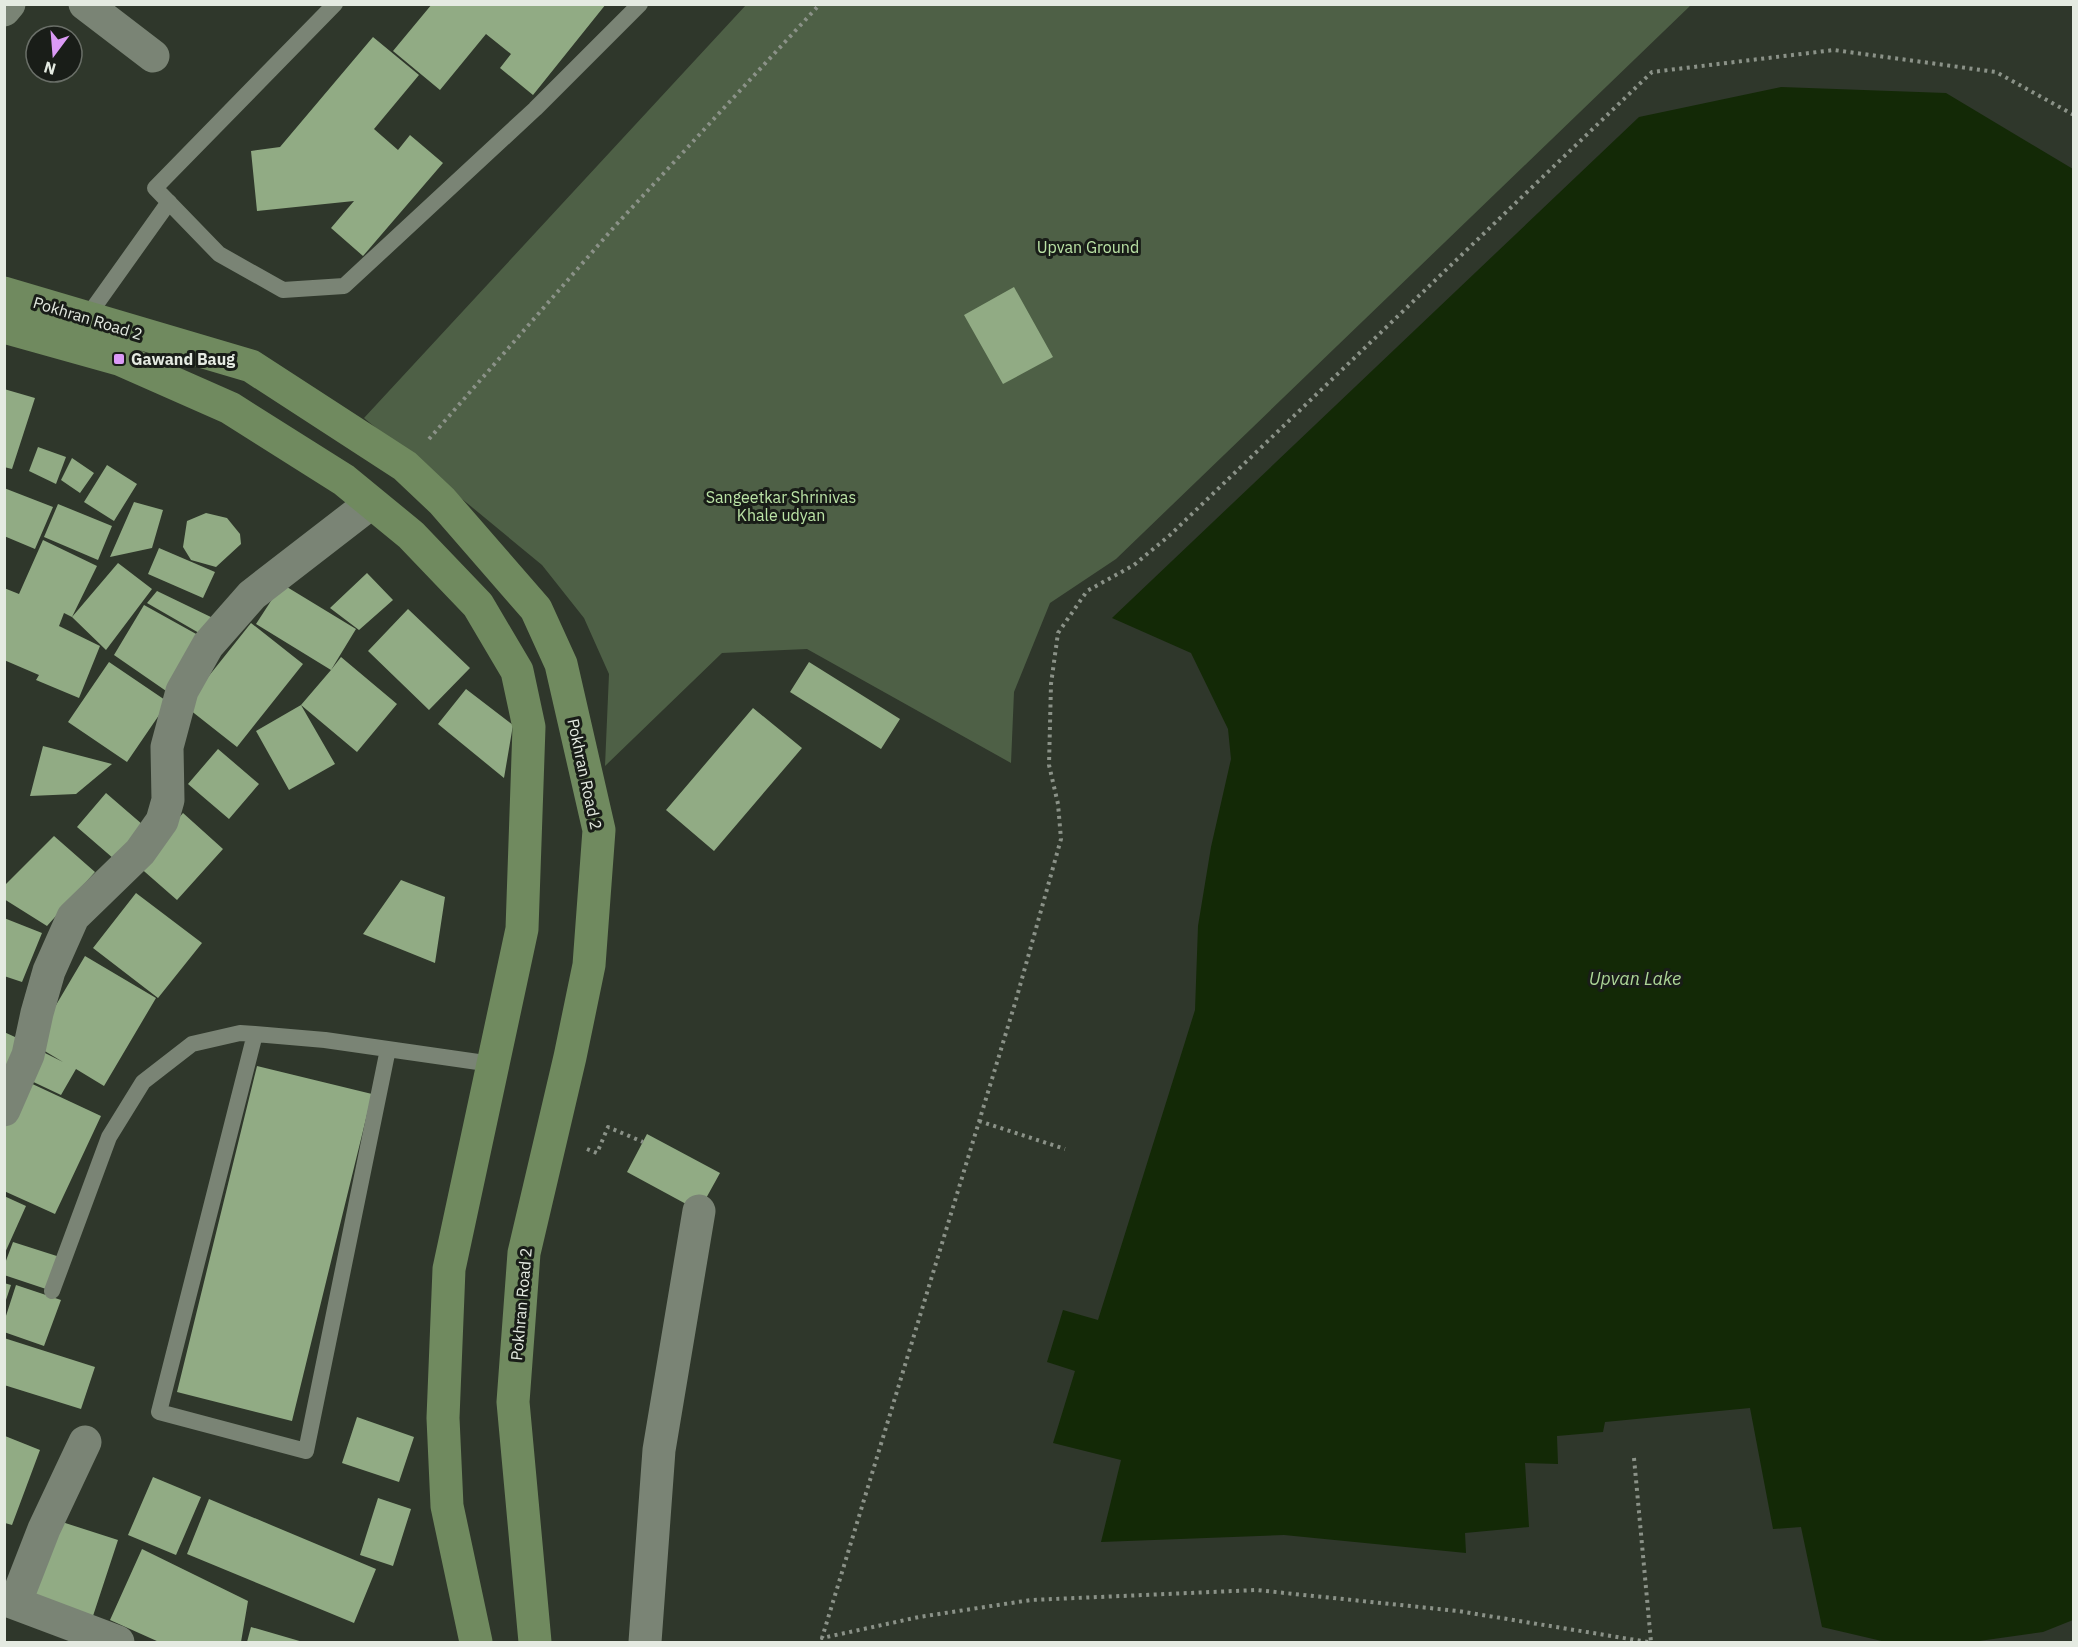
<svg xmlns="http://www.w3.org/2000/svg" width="2078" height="1647" font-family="'IBM Plex Sans',sans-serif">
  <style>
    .green { fill: #4e6046 }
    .water { fill: #132906 }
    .building { fill: #91ab84 }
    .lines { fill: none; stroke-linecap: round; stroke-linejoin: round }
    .path { stroke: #8b9288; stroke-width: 4; stroke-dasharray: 3 4.5; stroke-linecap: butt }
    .lane { stroke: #7a8475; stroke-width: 16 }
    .street { stroke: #7a8475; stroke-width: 33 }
    .secondary { stroke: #708a5f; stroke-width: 33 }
    .poi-dot { fill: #db9af6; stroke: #191d18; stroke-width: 2 }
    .labels { text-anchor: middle; stroke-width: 6; stroke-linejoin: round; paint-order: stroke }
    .park-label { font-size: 16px; fill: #bbe4a6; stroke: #191d18 }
    .street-label { font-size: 16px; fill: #e4eae1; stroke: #191d18 }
    .poi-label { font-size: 16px; font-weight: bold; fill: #e4eae1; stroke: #191d18; text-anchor: start }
    .water-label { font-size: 18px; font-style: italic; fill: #add698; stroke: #191d18 }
  </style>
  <rect width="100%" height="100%" fill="#2f372b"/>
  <path class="green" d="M746,5H1691L1116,559L1050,603L1014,692L1011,763L807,649L722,653L605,766L609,674L584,618L542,565L364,418Z"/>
  <path class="water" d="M1781,87L1946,93L2073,169V1620L2043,1632L1972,1642H1886L1822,1627L1801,1527L1773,1529L1750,1408L1605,1422L1603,1432L1557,1436L1558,1464L1525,1463L1529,1527L1465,1533L1466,1553L1284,1535L1101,1542L1121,1460L1053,1443L1075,1371L1047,1362L1063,1310L1098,1320L1195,1010L1198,926L1211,847L1231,759L1228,729L1191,653L1112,618L1639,117Z"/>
  <path class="building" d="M432,4H606L533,95L500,68L511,54L486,34L440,90L393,51Z
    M373,37L419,75L374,129L398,150L410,135L443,163L363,256L331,228L354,201L257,211L251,151L280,147Z
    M1014,287L1053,357L1003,384L964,315Z
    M4,389L35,398L12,469L4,467Z
    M38,447L66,457L56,484L29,471Z
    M72,458L94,473L80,493L61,480Z
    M107,465L137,484L114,521L84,502Z
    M4,488L53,507L35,549L4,536Z
    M134,502L163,510L152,548L110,557Z
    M58,504L112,526L98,560L44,537Z
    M206,513L227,518L240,534L241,544L216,567L191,560L183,547L187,521Z
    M43,540L97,566L72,617L118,563L152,589L106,650L72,617L64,613L59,626L100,646L79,698L36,680L39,675L4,660V588L19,594Z
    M159,548L215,572L203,598L148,574Z
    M367,573L393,600L359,630L330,608Z
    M282,584L356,629L331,670L341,657L397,704L357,752L301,705L331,670L256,624Z
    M157,591L215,619L206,637L147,603Z
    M144,605L198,635L169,693L114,655Z
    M408,609L470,668L429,710L368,651Z
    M251,623L303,664L237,747L185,706Z
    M109,662L168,702L127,762L68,722Z
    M809,662L900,719L881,749L790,692Z
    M466,689L513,725L504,778L438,724Z
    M301,705L335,764L289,790L256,731Z
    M753,708L802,748L714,851L666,810Z
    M43,746L112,764L76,794L30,796Z
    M218,749L259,784L229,819L188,784Z
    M106,793L150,831L121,865L77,827Z
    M183,813L223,849L177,900L137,865Z
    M54,836L95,872L47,926L4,899V886Z
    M401,880L445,897L435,963L363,934Z
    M136,893L202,943L158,998L93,948Z
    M4,918L42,933L22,982L4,976Z
    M85,956L156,998L104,1086L76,1069L61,1095L25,1078L39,1050L63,1062L33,1044Z
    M4,1032L26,1042L4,1088Z
    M257,1066L372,1094L292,1421L177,1392Z
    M26,1081L101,1116L55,1214L4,1191V1127Z
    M647,1134L720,1173L699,1211L627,1172Z
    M4,1196L26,1206L4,1255Z
    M13,1242L63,1258L52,1291L4,1275V1266Z
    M4,1283L11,1285L5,1303H4Z
    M16,1285L61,1300L44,1346L4,1332V1322Z
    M4,1338L95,1367L81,1409L4,1385Z
    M357,1417L414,1437L399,1482L342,1463Z
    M5,1436L40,1450L12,1525L5,1523Z
    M153,1477L201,1497L176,1555L128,1535Z
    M378,1498L411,1509L393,1566L360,1555Z
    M209,1499L376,1569L354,1623L187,1554Z
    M59,1521L118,1540L92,1619L32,1599Z
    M142,1549L248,1601L241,1642H159L110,1620Z
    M251,1627L303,1642H247Z"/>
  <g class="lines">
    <path class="path" d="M429,439L615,226L820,4
      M979,1121L1065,1149
      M587,1149L597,1153L608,1127L643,1142
      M1634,1458L1651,1642
      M1648,1642L1458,1611L1256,1590L1031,1600L919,1617L822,1638L1016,1000L1061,839L1058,804L1049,765L1051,684L1058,633L1087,591L1134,565L1170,535L1652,72L1834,50L1996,72L2074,115"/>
    <path class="lane" d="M335,4L155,188L219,254L283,290L344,286L535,109L640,4
      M87,317L169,202
      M255,1034L159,1412L306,1451L388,1049
      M52,1291L109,1137L143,1082L192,1044L240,1033L255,1034L325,1040L492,1064"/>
    <path class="street" d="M85,4L153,56
      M4,10L9,4
      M4,1110L28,1055L37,1013L49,971L73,917L140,852L162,821L168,800L167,747L182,691L208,645L252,595L371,503
      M4,1599L118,1642
      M16,1601L44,1529L85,1442
      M645,1642L659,1450L699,1211"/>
    <path class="secondary" d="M4,293L251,366L405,466L442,501L536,609L561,664L599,830L589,965L570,1057L524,1253L513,1402L535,1642
      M4,327L119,359L230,408L344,480L411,535L478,605L517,671L529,727L522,929L449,1269L443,1418L447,1506L476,1642"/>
  </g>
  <rect class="poi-dot" x="113" y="353" width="12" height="12" rx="3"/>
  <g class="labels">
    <g class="park-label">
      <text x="1088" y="253">Upvan Ground</text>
      <text x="781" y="503">Sangeetkar Shrinivas<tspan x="781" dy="18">Khale udyan</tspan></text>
    </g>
    <g class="street-label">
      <text transform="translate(88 318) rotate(17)" y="6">Pokhran Road 2</text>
      <text transform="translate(585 774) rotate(78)" y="6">Pokhran Road 2</text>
      <text transform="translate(521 1304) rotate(-85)" y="6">Pokhran Road 2</text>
    </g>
    <g class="poi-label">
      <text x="131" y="365">Gawand Baug</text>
    </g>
    <g class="water-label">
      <text x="1635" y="985">Upvan Lake</text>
    </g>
  </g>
  <rect width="2078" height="1647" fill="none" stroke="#e4eae1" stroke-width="12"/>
  <g transform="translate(54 54) rotate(196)"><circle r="28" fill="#191d18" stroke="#6a6f68" stroke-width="1.5"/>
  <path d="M0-4.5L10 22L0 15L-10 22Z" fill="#db9af6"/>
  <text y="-9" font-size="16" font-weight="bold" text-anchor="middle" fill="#e4eae1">N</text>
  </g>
</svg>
